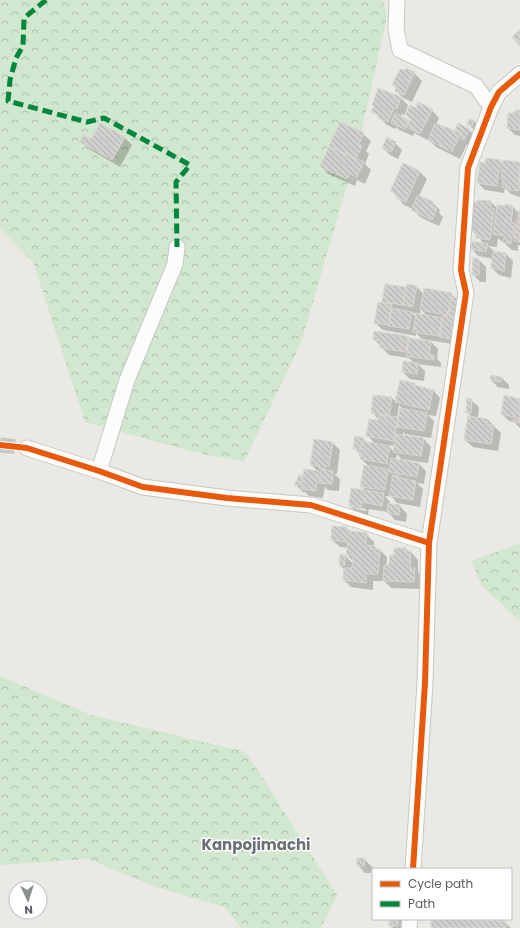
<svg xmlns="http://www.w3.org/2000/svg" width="520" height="928" font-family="Poppins,sans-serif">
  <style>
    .forest { fill: url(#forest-crowns) }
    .shadow { fill: #0003; fill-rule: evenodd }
    .building { fill: url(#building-back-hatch); stroke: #dad7d3 }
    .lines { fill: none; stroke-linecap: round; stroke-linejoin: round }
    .minor-tunnel { stroke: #c6c6c4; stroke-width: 15; stroke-dasharray: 15 8; stroke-linecap: butt }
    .minor-casing { stroke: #c7c7c6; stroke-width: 17 }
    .minor { stroke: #fcfcfb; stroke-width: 15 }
    .quiet { stroke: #00873e; stroke-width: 5; stroke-dasharray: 10 5; stroke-linecap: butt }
    .cycleway-casing { stroke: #fff; stroke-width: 8 }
    .cycleway { stroke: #e8590c; stroke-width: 6 }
    .labels { text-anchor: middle; stroke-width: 3; stroke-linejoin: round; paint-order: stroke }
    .quarter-label { font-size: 15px; font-weight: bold; fill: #6b7074; stroke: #fff }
  </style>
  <defs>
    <pattern id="forest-crowns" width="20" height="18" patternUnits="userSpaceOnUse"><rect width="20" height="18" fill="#d2e7cf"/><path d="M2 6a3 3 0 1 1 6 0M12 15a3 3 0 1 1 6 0" fill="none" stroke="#adbeab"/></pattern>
    <pattern id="building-back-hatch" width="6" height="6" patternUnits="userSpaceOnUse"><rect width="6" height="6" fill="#d2d0ce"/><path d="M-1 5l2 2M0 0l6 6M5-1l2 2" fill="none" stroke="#adacab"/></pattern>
  </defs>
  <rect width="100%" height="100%" fill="#eae9e4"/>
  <path class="forest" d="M0,0H383L387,17L358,148L301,343L244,462L194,452L85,422L33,262L0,229Z
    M520,543V621L481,585L472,561Z
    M0,676L91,715L246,752L337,895L321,928H241L224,907L156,887L88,859L0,865Z"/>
  <path class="shadow" d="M414,73L422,81L412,102L403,98L396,91L397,88L394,85Z
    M379,90L401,98L408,105L405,114H407L416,109L432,110L439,118L436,125L460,133L456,129L469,130L477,137L472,147L467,144L460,159L436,147L428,139V140L414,133L413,136L399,130L396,127L395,129L387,125L373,111ZM402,114L405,115V114L412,120L411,123L401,117Z
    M520,111V136L515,135L508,128L515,114Z
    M474,121L481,128L476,132L469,125Z
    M101,124L125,138L132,145L120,167L89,149L82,142L92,141Z
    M363,134L371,141L366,151L369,154L365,164L371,170L365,184L357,180L355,186L328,174L321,166Z
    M395,143L402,150L398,159L390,155L383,148Z
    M500,161L503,164V161L520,163V197L511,194L505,188L504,193L485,190L478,183L486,164Z
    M420,172L427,179L419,196L433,203L440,210L439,213L443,217L439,226L420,217L413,209L404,205L392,191Z
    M491,202L498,209L513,207L519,213L520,212V245H518V251L512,250L498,238L497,247L488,246L495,252L506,254L513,261L511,278L499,275L492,268L493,259L478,256L471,248L484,244L472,230Z
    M474,259L479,260L486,267V282H480L473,274Z
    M386,285L407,289L408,286L417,287L424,295L451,294L464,306L459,345L422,339L416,333V336L383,330L375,323L383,304ZM421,310L428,316L420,315ZM411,312L417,314V318Z
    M408,337L410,339L430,341L438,349L437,359L441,363V367L418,364L425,371L424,381L410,379L403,372L415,364L409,358L389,355L374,339Z
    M491,376L502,378L509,385V389L498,387L491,380Z
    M401,381L414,384L417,387L433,390L440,398L436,416L428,415L434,421L431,438L405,434L403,432V436L424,439L431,447L428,463L401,459L397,454L396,460L419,464L426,471L424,484L417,483L423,489L420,507L397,503L392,497L385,496L390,502V505L400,506L407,514L406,522L395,520L388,512L369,509L368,515L357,513L350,506L367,492L361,486L370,467L361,459L360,454L354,448L363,439L368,443L376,445L368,436L381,422L372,412L374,396L392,398L396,402ZM399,405L404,410L399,420L397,418ZM388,445L395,446L394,452ZM356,507L366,509V511L356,509Z
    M471,400L479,407L478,419L488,420L501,433L498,451L473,447L465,440L473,418L467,412Z
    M520,400V428L514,422L509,421L502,414Z
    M333,443L340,450L337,474H334L340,479L339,491L328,490L325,487L323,498L309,496L305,492H303L296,485L300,476L303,478L319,472L311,465Z
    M347,528L351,532L366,534L374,542V547L380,550L387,557L386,566H390L395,556V549H406L411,552L418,560V572L422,576L421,589L391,588L384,581H373V590L351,587L344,580L345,570L340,565L345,555L353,564V561L347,555L348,548L340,547L332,540Z
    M364,859L372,867L371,873H365L358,865Z
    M388,919H406L405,924H400L404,928H393L390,926V921Z
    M505,922L511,928H432Z"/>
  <path class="building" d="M520,29V46L512,37Z
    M406,68L415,72L404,95L395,91L396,87L392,85L400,69L405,70Z
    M378,88L401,97L397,109L394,108L388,122L378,118L379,115L371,112L374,106L372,105Z
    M418,102L433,109L420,134L407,127L411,119L405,115L410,105L416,108Z
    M515,110H520V130L507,128L508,113H515Z
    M395,113L409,120L405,129L391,123Z
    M469,119L474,120L472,126L467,125Z
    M340,122L364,133L359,144L362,146L356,159L329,146Z
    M100,123L125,137L112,160L80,142L84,135L91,139Z
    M435,123L461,133L452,152L428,140Z
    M458,123L470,129L464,140L459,137L462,133L455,129Z
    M387,137L396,142L391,152L382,148Z
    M329,146L364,162L357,177L350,174L347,179L320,167Z
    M486,158L501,160L497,186L477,183L480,162L485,163Z
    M503,160L520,162L519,191L508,190L509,188L502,187L503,179H501Z
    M403,163L420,171L406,202L396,198L397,194L390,191Z
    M418,195L434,202L432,206L437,209L432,220L411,210Z
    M478,200L491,201V209H494L490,240L476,238V232L471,231V209H473L474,202H477Z
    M505,204L513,206L511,223H515L513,238H511V244L503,243L504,236L493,234L497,205L505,206Z
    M519,210L520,211V242L514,241Z
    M472,241L488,244L486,252L470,249Z
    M493,251L506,253L504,271L491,268Z
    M473,258L479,259V275H472Z
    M385,284L406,287L403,305L382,302Z
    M407,284L417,286L413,307L403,305Z
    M424,288L452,293L448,315L420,310Z
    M451,297L457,298L455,316L449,315Z
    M378,302L392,304L389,325L374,323Z
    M391,308L412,312L409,329L389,326Z
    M416,313L442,318L440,336L413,332Z
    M443,315L454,317L452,339L439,337Z
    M374,331L408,336L406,352L380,348L381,341L373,340Z
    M409,338L431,341L429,354L434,355V360L406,356Z
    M403,361L418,363L417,374L402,372Z
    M491,375L502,377L501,382L490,380Z
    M400,380L415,383L414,385L433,390L429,410L395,402Z
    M373,395L392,397L389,416L371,413Z
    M504,395L520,399V423L513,422L514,417L501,414Z
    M467,398L472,399L471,413H466Z
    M400,408L427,413L424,431L397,427Z
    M379,415L398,417L394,441L366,436L369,419L378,420Z
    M468,416L488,419L487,424L494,425L491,444L464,440Z
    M396,434L424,438L421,456L393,452Z
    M355,436L364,438L361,449L360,450L353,449Z
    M314,439L333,442L329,467L325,466V469L319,468V466L310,465Z
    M363,441L390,446L387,464L360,459L361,457L359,456L360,449H361Z
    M391,458L419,463L417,477L389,472Z
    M364,465L388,469L385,490L360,487Z
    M304,469L319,471L316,491L301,489Z
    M321,469L333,471L332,484L319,483Z
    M299,475H302L300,485H294Z
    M393,475L401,476L400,478L416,481L413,500L389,496Z
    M351,488L384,493L382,506L362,502L361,509L349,506Z
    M388,503L400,505L399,515L387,513Z
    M332,526L347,527V531L362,532L367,533L366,545L375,546V549H380L378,574H366V583L343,580L344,568H352L353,555H346L348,542L331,540Z
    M394,548H406V551H411L410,568H415L414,582L383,581L384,565H389L390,555H394Z
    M340,554L345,555V565L339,566Z
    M357,858H365L364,866H357Z
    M431,919L506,921V928H431Z
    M389,920L398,921V926H389Z"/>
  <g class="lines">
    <path class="minor-tunnel" d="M0,445L27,448"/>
    <defs>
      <path id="minor" d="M397,0L396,29L400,50L476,86L491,107
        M27,448L99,471L143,487L227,498L311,505L429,543
        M99,471L127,380L175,264L177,247
        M413,869L425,683L429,543L466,293L461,270L468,168L491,107L499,92L520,74
        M409,928L410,919"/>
    </defs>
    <use href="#minor" class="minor-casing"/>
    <use href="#minor" class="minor"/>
    <path class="quiet" d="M46,0L24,18L23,46L16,58L10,80L8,101L87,122L104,118L190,165L176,182L177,247"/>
    <defs>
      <path id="cycleway" d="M0,445L27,448L99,471L143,487L227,498L311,505L429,543
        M413,869L425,683L429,543L466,293L461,270L468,168L491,107L499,92L520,74"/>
    </defs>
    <use href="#cycleway" class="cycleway-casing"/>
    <use href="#cycleway" class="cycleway"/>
  </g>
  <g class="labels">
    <g class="quarter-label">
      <text x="256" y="850">Kanpojimachi</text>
    </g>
  </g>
  <rect x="372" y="868" width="140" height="52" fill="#ffffff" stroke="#bdbfc0"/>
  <rect x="380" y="881" width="20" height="6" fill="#e8590c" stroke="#bdbfc0"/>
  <text x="408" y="888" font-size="12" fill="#5a5e62">Cycle path</text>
  <rect x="380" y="901" width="20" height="6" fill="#00873e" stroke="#bdbfc0"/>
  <text x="408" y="908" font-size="12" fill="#5a5e62">Path</text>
  <g transform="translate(28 900) rotate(176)"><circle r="19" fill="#ffffff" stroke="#bdbfc0"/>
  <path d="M0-3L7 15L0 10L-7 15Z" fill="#8c8f90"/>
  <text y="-6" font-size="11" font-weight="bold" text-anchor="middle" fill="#5a5e62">N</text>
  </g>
</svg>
